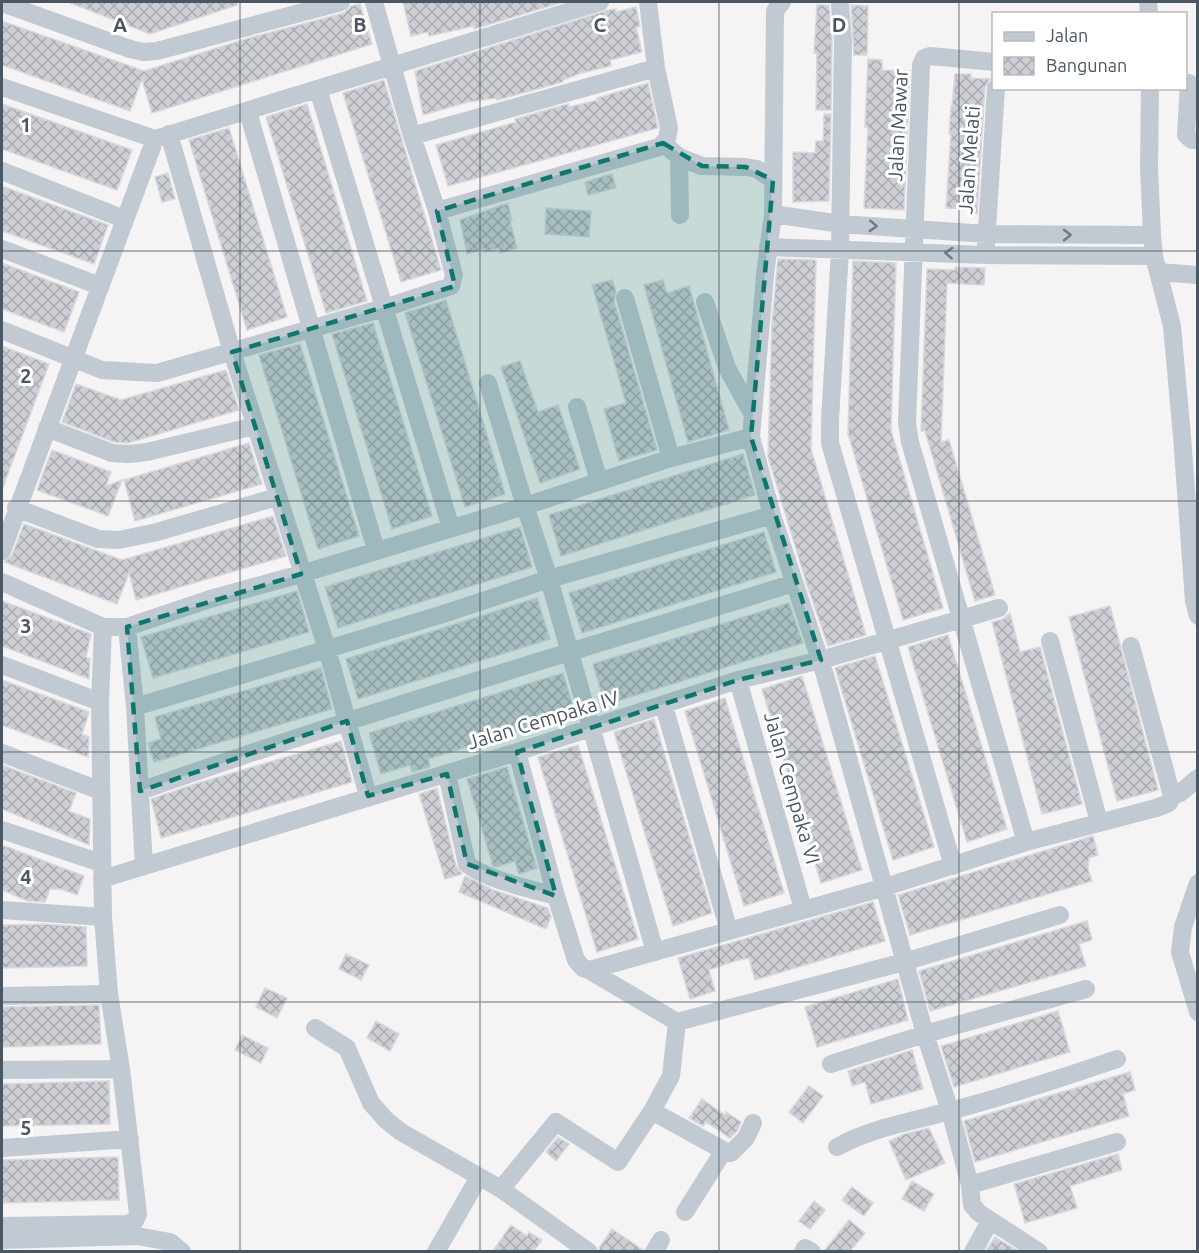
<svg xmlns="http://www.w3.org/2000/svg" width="1199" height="1253" font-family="Ubuntu,sans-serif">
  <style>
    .building { fill: url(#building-cross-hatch); stroke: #d7d9de; stroke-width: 1.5 }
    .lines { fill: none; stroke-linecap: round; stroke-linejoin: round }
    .minor { stroke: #c1cad2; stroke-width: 18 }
    .oneway { stroke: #6e7983 }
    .marked { fill: #0f766e; fill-opacity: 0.2; stroke: #0f766e; stroke-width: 4.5; stroke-dasharray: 12 8; stroke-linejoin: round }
    .grid { fill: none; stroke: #4a5661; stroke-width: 1.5; stroke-opacity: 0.55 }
    .labels { text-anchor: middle; stroke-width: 6; stroke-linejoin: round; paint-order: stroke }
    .street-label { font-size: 20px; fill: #4a5661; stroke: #fff }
    .grid-label { font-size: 20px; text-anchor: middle; font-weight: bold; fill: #4a5661; stroke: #fff; stroke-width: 6; stroke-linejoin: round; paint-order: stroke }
  </style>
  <defs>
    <pattern id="building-cross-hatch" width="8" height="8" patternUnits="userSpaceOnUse" patternTransform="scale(1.5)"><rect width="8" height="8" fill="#cdcfd5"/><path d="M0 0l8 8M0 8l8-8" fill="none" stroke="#a8abb0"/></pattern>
  </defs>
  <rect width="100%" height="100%" fill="#f5f3f3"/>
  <path class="building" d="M68,2H237V5L150,34Z
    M403,2H563L474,29V26L429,36L428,32L411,36Z
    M360,4L372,44L152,113L142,79L130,111L2,65V21L144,71L249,38L344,13L351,6Z
    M817,5H829L832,40L831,110H816L817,53H814Z
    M851,5L868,6L867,55H854Z
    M636,7L640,26L636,27L642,52L610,60L611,66L581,73L563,80V82L497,100L496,98L468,102L423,115L415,71L608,10L616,9V12Z
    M868,59L882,60V70L910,71L904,210L864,208L868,127H865Z
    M955,74H971V78L990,79L985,87L977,214H971V209L946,208L951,134H949L951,106H952Z
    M384,80L441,270L401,282L343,93Z
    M648,83L658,128L448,186L436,145L516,122L515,119L568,104L569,107L598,100L597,98Z
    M2,104L132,150L117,190L2,149Z
    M307,104L367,301L326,313L266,117Z
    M824,114H831L829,201L793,202V152L815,153L816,141H823Z
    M229,128L287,317L247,330L189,140Z
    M168,173L175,199L162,202L155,177Z
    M612,174L616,188L588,195L585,182Z
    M2,186L108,225L94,264L2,231Z
    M508,203L512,221H510L517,248L500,253L499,248L485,252L484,249L467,254L460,220Z
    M546,208L591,211L589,237L545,234Z
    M778,259L816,260L811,449L866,635L828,646L807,585L768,457L772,322Z
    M853,261L896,263L891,430L943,608L903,620L848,434Z
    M2,263L79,292L64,332L2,309Z
    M955,267L985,268L984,285L947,283L941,442L949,440L995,595L975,601L925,431H921L927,269L955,270Z
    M612,280L616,292L614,301L657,450L619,461L604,409L626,403L592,285Z
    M663,280L667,293L689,286L729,430L688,442L644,285Z
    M446,300L505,494L465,507L405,313Z
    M373,323L432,516L392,529L332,334Z
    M300,344L359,536L318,549L259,355Z
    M2,346L49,364L3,487L2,486Z
    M520,361L538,412L558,405L580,469L540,483L501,367Z
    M226,370L239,410L128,443L114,442L62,422L76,384L121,400Z
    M249,443L262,484L135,521L124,480Z
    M52,450L111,472L106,486L122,480L108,516L37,490Z
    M743,454L755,495L561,556L549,515Z
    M273,516L286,556L136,600L129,573L117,604L4,562L12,555L24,524L122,560Z
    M520,527L532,567L338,628L325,587Z
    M764,532L776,572L582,633L569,593Z
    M297,591L309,632L153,678L141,637Z
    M537,598L550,639L358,699L346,659Z
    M2,601L91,634L86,657L90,659L89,679L2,646Z
    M789,603L803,643L605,705L593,664Z
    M1110,606L1158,790L1117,801L1069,617Z
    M1010,613L1020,652L1040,647L1082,804L1042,814L992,622L1003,619Z
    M948,635L1007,829L967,842L908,647Z
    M875,656L934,847L893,860L835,668Z
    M321,668L332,709L154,762L148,743L161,739L155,717Z
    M563,673L575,713L428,759L430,767L412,772L410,765L381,774L369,733Z
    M802,676L862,870L821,883L762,689Z
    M2,680L89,712L82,734L89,737L88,757L2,725Z
    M725,698L784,893L744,906L685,711Z
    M654,719L712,913L673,926L614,732Z
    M341,741L352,782L161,838L151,799L195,784Z
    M578,745L638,939L597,952L538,757Z
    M2,765L76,793L69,811L90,819L89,845L2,809Z
    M507,767L537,868L519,874L515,861L496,867L493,866L467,779Z
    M437,788L456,866L462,874L445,879L419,794Z
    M1093,836L1098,855L1089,858L1088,869L1092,881L910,935L898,895Z
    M2,845L84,876L77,895L61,889H50L45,902L28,901L2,890Z
    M465,876L493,890L548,908L551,917L546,929L459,892Z
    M873,902L885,941L755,980L749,958L735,961L709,970L715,991L690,999L678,958Z
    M1087,921L1092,940L1079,944L1086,966L930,1011L919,971Z
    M45,924L86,927L87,966L2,968V925Z
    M346,954L369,965L361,980L339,969Z
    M898,979L908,1020L817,1047L805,1007Z
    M265,988L287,998L277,1018L256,1007Z
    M99,1005L101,1044L2,1047V1007Z
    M1058,1011L1070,1052L954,1087L941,1046Z
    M376,1021L399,1034L390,1051L367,1038Z
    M242,1035L268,1048L261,1063L235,1050Z
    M912,1050L923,1089L871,1104L865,1082L852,1086L848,1071Z
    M1130,1072L1135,1090L1123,1094L1129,1116L975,1162L964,1121Z
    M109,1081L110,1124L2,1126V1084Z
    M809,1086L823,1096L803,1123L789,1112Z
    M702,1099L725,1115L726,1112L741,1122L737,1131L730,1138L706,1122L703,1126L689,1118Z
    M929,1128L945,1163L906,1180L889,1141L904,1134Z
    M558,1137L569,1144L556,1161L546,1152Z
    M1118,1154L1122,1170L1070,1186L1077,1208L1025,1223L1014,1184Z
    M118,1157L119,1200L2,1203V1160Z
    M912,1181L934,1194L924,1211L902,1199Z
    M852,1187L873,1203L864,1216L842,1200Z
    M814,1201L825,1210L810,1229L799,1221Z
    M849,1220L865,1233L850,1251H824Z
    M511,1225L527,1236L529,1232L542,1240L534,1251H493Z
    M612,1229L643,1250V1251H600L599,1248Z
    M995,1237L1018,1251H986Z"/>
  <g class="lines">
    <path class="minor" d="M782,2L775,11L773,214L765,275L751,437L772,515L825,675L925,1034L950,1111L970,1185L972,1205L979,1213L1039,1252
      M1148,2L1149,14
      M2,3L130,49L143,52L157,51L341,2
      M840,5L843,40L840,250L830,420V443L953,866
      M994,62L930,56L924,58L921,65L907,423L910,442L1026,842
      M1189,83L1186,135L1192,140H1198
      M2,87L155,139
      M1150,88L1149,168L1152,235L1154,256L1172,326L1182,436L1194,601L1198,616
      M318,89L451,528
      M248,112L376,550
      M169,134L232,352L327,649L368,796
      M412,136L656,68
      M663,143L679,157L702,166L746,167L757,169L773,180
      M679,157L680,215
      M2,171L124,219
      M437,211L659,147L667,139L669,128L656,68L648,2
      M773,214L841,224L987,234L1152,235
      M986,245L996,88
      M768,247L985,255L1154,256
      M2,249L100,286
      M1158,272L1198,275
      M625,298L671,458
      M705,302L727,368L753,415
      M2,330L102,370L157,373L384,308L451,286L454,275L437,211L412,136L374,2
      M577,407L599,481
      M47,428L112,453L128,454L147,452L255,426
      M16,508L98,539L119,540L157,532L277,497
      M2,551L155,139L600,2
      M2,582L103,627
      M127,627L135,707L440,615L549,579L772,515
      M1050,641L1099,822
      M1131,646L1172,796
      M2,665L100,702
      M738,680L803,909
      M664,706L729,931
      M135,707L144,866
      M517,752L556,896L576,960L583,968L590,970L885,887L1026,842L1156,808L1169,803L1172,796L1180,793L1198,778
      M2,753L101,791
      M447,774L467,864C487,880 531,889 556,896
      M140,791C356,715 576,651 794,583
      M2,830L101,863
      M102,879L517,752L738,680L821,660L999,608
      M1198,883L1183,927L1180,952L1198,1012
      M2,910L103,917
      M655,952L549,579L525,506L671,458L751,437
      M587,969L677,1022L671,1076L652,1111L618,1162L556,1122L501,1189L589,1252
      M2,996L109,994
      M677,1022L904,962L1060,915
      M315,1028L347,1048L371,1103L386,1120L401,1132L501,1189
      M831,1064L925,1034L1086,989
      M2,1070L121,1069
      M652,1111L728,1153H731L746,1138L753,1123
      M837,1147C871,1128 913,1121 950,1111C1006,1096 1062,1078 1117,1059
      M2,1148L130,1139
      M970,1185L1117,1142
      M685,1212L723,1152
      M2,1226L126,1224L135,1221L138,1214L121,1069L109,994L103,917L100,702L103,627H127L210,599L301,574L525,506L488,383
      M2,1240L137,1236L170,1242L182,1252
      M436,1252L479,1177
      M654,1252L661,1240
      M803,1252L805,1248L812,1252
      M973,1252L990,1221"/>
  </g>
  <defs><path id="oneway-chevron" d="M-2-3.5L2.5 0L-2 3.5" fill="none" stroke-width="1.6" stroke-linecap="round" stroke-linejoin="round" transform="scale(1.5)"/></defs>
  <g class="oneway">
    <use href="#oneway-chevron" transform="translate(873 226) rotate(3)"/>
    <use href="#oneway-chevron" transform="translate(1067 235)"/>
    <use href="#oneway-chevron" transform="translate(949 253) rotate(-177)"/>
  </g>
  <path class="marked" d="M663,143L702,166L746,167L773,180L751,437L821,660L738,680L517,752L556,896L467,864L447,774L368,796L347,721L140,791L127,627L301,574L232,352L455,286L437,211Z"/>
  <path class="grid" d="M240,2V1252M480,2V1252M719,2V1252M959,2V1252M2,251H1198M2,501H1198M2,752H1198M2,1002H1198"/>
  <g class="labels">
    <g class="street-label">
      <text transform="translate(898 125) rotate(-87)" y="7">Jalan Mawar</text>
      <text transform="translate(969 160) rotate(-86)" y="7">Jalan Melati</text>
      <text transform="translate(543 720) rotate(-17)" y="7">Jalan Cempaka IV</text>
      <text transform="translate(792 788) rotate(74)" y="7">Jalan Cempaka VI</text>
    </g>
  </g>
  <g class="grid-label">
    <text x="120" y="32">A</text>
    <text x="360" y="32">B</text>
    <text x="600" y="32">C</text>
    <text x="839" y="32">D</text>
    <text x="26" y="132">1</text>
    <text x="26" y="383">2</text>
    <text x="26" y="633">3</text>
    <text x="26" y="884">4</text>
    <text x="26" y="1135">5</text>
  </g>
  <rect width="1199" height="1253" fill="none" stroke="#4a5661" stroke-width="6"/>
  <rect x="992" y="12" width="195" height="78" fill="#ffffff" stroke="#b7bbc0" stroke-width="1.5"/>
  <rect x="1004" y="32" width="30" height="9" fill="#c1cad2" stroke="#b7bbc0" stroke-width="1.5"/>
  <text x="1046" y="42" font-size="18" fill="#4a5661">Jalan</text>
  <rect x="1004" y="57" width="30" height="18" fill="url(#building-cross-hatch)" stroke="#b7bbc0" stroke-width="1.5"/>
  <text x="1046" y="72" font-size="18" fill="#4a5661">Bangunan</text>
</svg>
